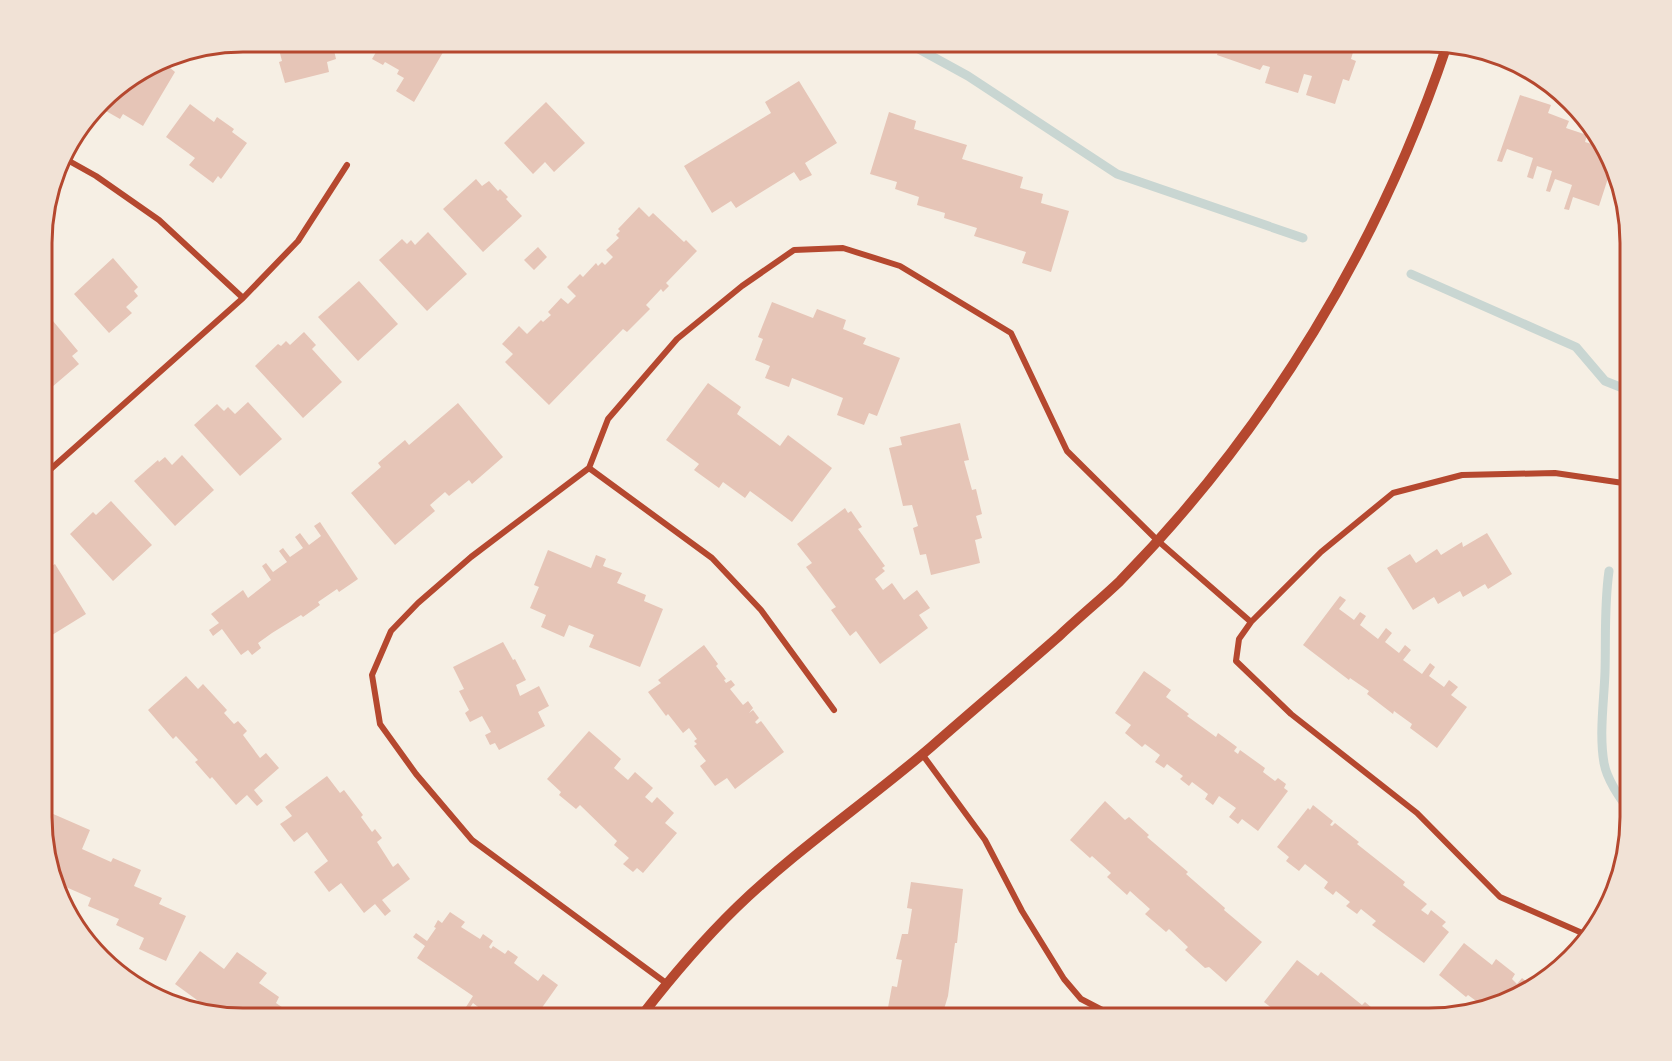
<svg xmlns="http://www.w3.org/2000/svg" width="1672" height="1061" font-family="'Work Sans',sans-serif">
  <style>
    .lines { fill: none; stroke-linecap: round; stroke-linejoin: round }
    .stream { stroke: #c9d6d2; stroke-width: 9 }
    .building { fill: #e6c5b7 }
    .minor { stroke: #b5482f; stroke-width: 6 }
    .tertiary { stroke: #b5482f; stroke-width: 10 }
    .rim { fill: none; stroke: #b5482f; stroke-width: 3 }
  </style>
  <rect width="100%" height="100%" fill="#f6efe4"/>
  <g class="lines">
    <path class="stream" d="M906,42L968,76L1117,174L1303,238
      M1411,274L1576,347L1605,381L1630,391
      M1609,571C1604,606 1606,637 1605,672C1604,701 1599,734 1604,763C1607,780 1620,798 1630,812"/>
  </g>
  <path class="building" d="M277,42H335L336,45L333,46L336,59L327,62L329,72L285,83L279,62L282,61Z
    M382,42H449L414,102L396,91L404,78L397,74L399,70L385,62L383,65L372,59Z
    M1221,42H1356L1351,59L1356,61L1349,81L1343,79L1335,104L1306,95L1312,76L1304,74L1298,93L1265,83L1270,67L1263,65L1260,70L1217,55Z
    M162,61L175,72L143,126L123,114L120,119L99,107L110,92L159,62L161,64Z
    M799,81L837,143L805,163L812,175L800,181L794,172L736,208L731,201L712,213L684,166L771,113L765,102Z
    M1520,95L1551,105L1548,113L1569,121L1566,128L1587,135L1585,142L1605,148L1611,169L1599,206L1573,197L1569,210L1564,209L1572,185L1555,179L1550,192L1546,191L1552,171L1537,166L1533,179L1527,177L1533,158L1507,149L1502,162L1497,161Z
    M546,102L585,143L554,172L545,162L533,174L504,143Z
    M190,104L214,122L217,117L234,129L232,132L247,143L221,179L218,176L213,183L189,165L195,158L166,137Z
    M889,112L916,121L914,129L967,145L962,159L1023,177L1020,188L1043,194L1041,203L1069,211L1051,272L1022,263L1026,252L974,236L977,228L944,218L945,213L917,205L919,197L895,189L897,182L870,174Z
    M476,179L482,186L489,181L498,191L500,189L508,197L506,199L522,216L483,252L443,209Z
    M639,207L649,217L653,213L684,242L686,240L697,251L666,283L669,286L663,292L661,289L646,305L650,309L627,332L623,329L549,405L505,362L513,354L502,344L519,326L527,334L541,320L543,322L551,315L548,312L561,298L568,304L576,296L567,287L580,274L583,277L596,263L598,266L602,262L605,265L613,257L606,250L619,238L616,235L620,231L618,229Z
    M428,232L467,274L427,311L379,260L402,239L407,244L411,240L415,245Z
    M538,247L547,257L534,270L524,260Z
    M113,258L138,287L134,291L138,296L126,307L132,313L109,333L74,294Z
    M359,281L398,324L358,361L318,317Z
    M772,302L813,318L817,309L846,320L843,329L866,338L863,344L900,358L877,416L869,413L864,425L837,415L843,398L792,378L789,387L765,378L770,366L755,360L763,339L758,337Z
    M48,315L78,351L72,356L79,364L45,393L44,318Z
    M304,332L316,345L312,349L342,382L303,418L255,366L278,344L281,346L286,341L290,345Z
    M708,383L741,407L737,414L780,446L788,435L832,468L792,522L750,491L745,498L723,482L719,488L694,470L699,464L666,440Z
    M248,402L282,439L240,476L194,425L217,404L224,411L228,407L235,414Z
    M458,403L503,457L472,484L469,480L449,496L445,492L430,505L435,511L395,545L351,493L381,467L378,463L405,440L409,445Z
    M960,423L969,460L964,461L972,490L976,489L982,514L976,516L982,538L975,540L980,563L931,575L926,554L920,555L913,528L918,526L912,505L903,506L889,448L902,445L900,437Z
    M182,455L214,490L175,526L134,481L158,460L159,462L165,457L172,465Z
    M111,501L152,545L113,581L70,534L93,512L96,515Z
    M845,508L848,513L851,511L862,527L858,529L885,566L882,568L885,571L875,579L883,590L892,583L904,600L917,590L930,608L919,615L928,628L880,664L856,631L850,636L831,610L836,607L806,567L812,563L797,544Z
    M320,522L358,579L339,592L337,589L318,602L320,605L303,617L301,615L272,633L258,643L261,648L252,655L248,650L241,655L222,629L213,636L209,630L219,623L211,614L243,590L248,598L271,580L262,566L266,563L273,572L287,562L279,551L283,548L290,557L303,548L295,537L300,533L309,545L321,536L314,526Z
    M1487,533L1512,574L1488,589L1485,584L1463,597L1460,591L1438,604L1434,597L1413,610L1387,568L1410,554L1416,563L1437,549L1441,555L1462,542L1463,547Z
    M548,550L591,568L596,555L606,559L603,566L622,573L617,583L646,595L644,601L663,609L640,667L589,647L594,635L569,625L564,637L541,627L546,615L530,608L539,587L534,585Z
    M55,564L86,614L44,640V571Z
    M1340,596L1346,600L1339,609L1354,620L1360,612L1366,616L1360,625L1378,639L1386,628L1392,633L1385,642L1399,653L1405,645L1411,650L1403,660L1422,674L1430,663L1435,667L1429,676L1444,687L1449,680L1458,687L1451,695L1467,707L1437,748L1410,728L1412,724L1394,711L1393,714L1367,694L1369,691L1350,678L1349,680L1303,645Z
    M503,642L513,660L515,659L526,680L516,685L520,696L539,686L549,706L538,712L545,726L499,750L495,743L490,745L485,735L491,732L482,716L470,722L465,713L469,710L459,691L464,689L453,667Z
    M704,645L718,664L716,666L726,679L724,680L726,683L731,680L735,685L730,689L743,705L748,701L753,708L749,713L753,710L759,718L755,722L757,724L761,721L784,752L735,789L727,778L715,786L700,766L706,761L694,746L697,744L694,741L697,739L689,728L683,733L668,714L666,716L648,692L661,683L658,680Z
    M1144,671L1171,690L1166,697L1189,714L1187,716L1216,737L1218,733L1237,747L1234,751L1238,754L1240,750L1265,768L1263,772L1275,781L1278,778L1286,784L1284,788L1288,791L1258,831L1242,819L1238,824L1229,817L1236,808L1219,796L1213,805L1205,799L1208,794L1192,782L1189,786L1180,779L1183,776L1167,764L1164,768L1155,762L1160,755L1145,744L1142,747L1125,733L1131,725L1115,713Z
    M186,676L198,689L203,684L227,710L224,713L234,724L238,721L247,731L243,735L260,758L266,753L279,768L254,790L263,801L257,806L247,795L236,805L212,777L210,779L195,762L198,760L176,736L173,739L148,710Z
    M589,731L621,759L614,768L628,780L635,772L653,788L645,797L652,803L657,797L674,813L665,823L677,833L643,873L637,868L633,872L623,864L629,858L614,845L617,841L580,805L576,809L559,795L561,792L547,779Z
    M327,776L340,793L344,790L363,815L361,817L372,832L375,829L382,838L377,842L393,867L398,863L410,879L382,900L391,911L385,916L375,904L364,913L341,883L329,892L314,872L328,861L307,832L294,842L280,824L292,816L285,807Z
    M1105,801L1125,820L1129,817L1149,835L1147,837L1188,872L1186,874L1225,908L1224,910L1262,942L1226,982L1209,967L1205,968L1185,950L1188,947L1169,929L1166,932L1145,914L1150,909L1130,891L1127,895L1107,877L1111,873L1092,856L1090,858L1070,840Z
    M1313,805L1333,821L1330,825L1332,826L1335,823L1359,842L1357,844L1405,882L1403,885L1427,904L1421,910L1428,915L1431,910L1446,922L1442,926L1449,932L1424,963L1372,925L1376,921L1361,909L1357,914L1346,906L1350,902L1336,891L1333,895L1324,888L1328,882L1305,864L1299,871L1286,861L1289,857L1277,847L1308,808L1310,810Z
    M44,810L90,830L82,849L111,862L113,858L141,870L134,886L162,898L159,904L186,916L166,961L139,949L144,938L116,925L119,919L88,906L91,898L59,884L44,843Z
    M911,882L963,889L957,943H955L948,996L941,1019H892L893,1014L887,1013L892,986L897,987L902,960L896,959L902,934H908L912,909L907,908Z
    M450,912L465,922L461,927L480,939L483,934L493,941L489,947L491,949L493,946L505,954L508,950L518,957L514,963L538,981L543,974L558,985L534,1019H500L492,1013L488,1019H480L477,1017L482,1010L473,1003L469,1009L466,1007L473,996L417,958L425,946L413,937L416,933L427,941L436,928L434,927L438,920L442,923Z
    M1464,943L1492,965L1496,959L1515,974L1512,979L1517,984L1522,978L1534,988L1529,992L1483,1006L1468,995L1466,997L1439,975Z
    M200,951L224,969L237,952L267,973L259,983L279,997L276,1003L299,1019H243L219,1016L175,984Z
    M1297,960L1318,976L1321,972L1362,1005L1365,1002L1385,1019H1298L1293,1014L1286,1019L1264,1002Z"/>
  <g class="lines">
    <path class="minor" d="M62,157L96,176L159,220L243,298
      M589,468L712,558L761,610L834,710
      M44,475L243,298L298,241L347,165
      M922,754L985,840L1022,911L1064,979L1081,999L1108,1013L1124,1019
      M1589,936L1500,897L1417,813L1291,714L1236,661L1239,639L1251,622L1321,552L1393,493L1462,475L1555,473L1630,484
      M666,983L472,840L416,774L380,724L372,675L391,631L418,603L471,557L589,468L608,419L677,339L742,286L794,250L843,248L900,266L1011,333L1067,451L1157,540L1251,622"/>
    <path class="tertiary" d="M639,1019C669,980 701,942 737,907C796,850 868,801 931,747C973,710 1016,674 1058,637C1078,618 1100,600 1120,581C1268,430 1380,245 1447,45"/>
  </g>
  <path d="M0 0H1672V1061H0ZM243 52H1429A191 191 0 0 1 1620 243V817A191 191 0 0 1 1429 1008H243A191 191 0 0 1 52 817V243A191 191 0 0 1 243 52Z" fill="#f1e2d6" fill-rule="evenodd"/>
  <path class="rim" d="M243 52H1429A191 191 0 0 1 1620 243V817A191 191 0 0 1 1429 1008H243A191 191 0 0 1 52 817V243A191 191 0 0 1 243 52Z"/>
</svg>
